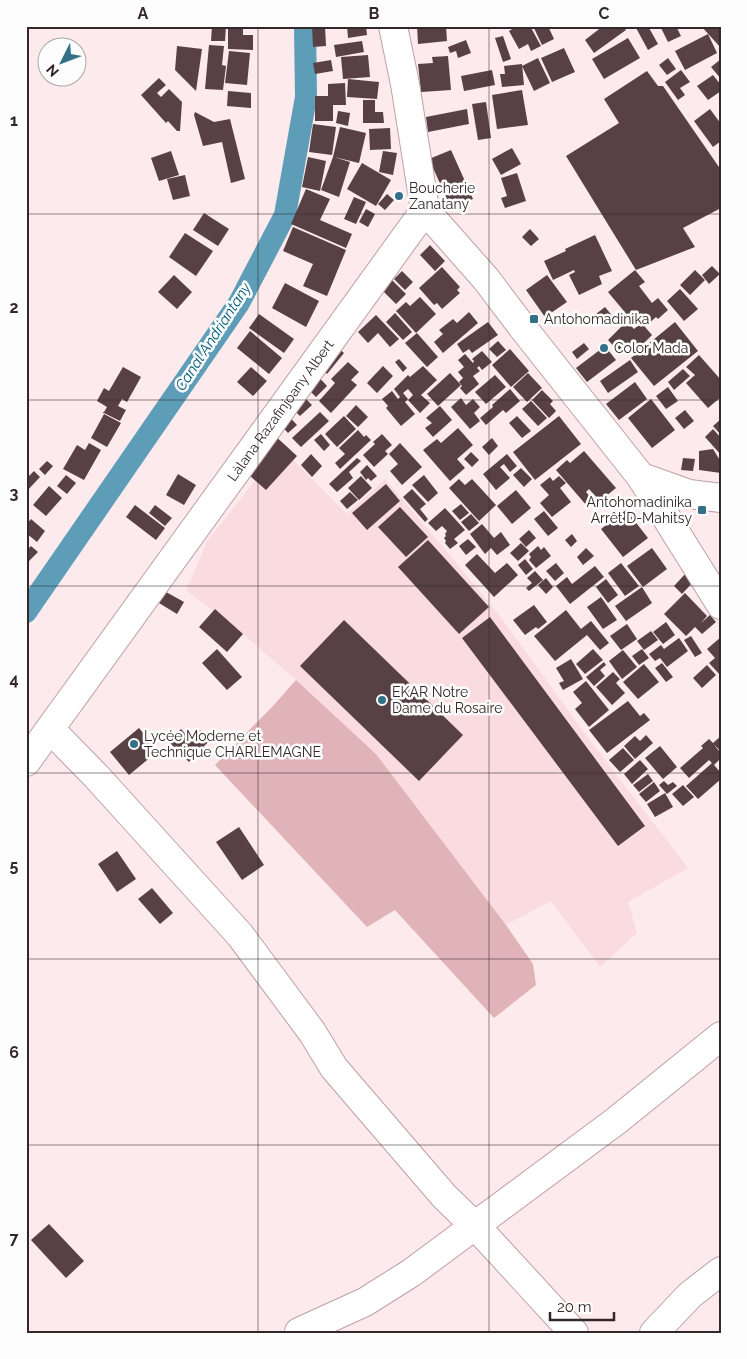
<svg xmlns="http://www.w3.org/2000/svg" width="747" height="1359" font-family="Raleway,sans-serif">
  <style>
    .built { fill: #fadce0 }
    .green { fill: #e0b3b9 }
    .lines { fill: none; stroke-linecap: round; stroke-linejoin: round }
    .canal { stroke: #5d9db8; stroke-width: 22 }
    .building { fill: #584144 }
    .minor-casing { stroke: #bda1a5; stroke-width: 30 }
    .minor { stroke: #fff; stroke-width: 28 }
    .grid { fill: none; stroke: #332829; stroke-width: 1; stroke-opacity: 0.55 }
    .poi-dot { fill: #347087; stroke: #fdfdfd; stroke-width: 2 }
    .labels { text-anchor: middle; stroke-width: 5; stroke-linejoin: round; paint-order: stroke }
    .poi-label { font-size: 14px; fill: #332829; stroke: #fdfdfd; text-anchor: start }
    .street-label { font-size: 14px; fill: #332829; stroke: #fdfdfd }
    .water-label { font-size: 15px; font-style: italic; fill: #015d78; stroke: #fdfdfd }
    .neatline { fill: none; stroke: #332829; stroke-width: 2 }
    .grid-label { font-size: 16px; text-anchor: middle; font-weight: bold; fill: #332829 }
  </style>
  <rect width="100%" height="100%" fill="#fceaed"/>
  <path class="built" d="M281,448L347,514L385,479L449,554L500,616L586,735L688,868L628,902L637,933L600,967L551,901L506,925L376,754L296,680L243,634L186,590L208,540Z"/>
  <path class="green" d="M296,680L376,754L506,925L533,964L536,985L494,1018L395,910L367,927L215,765L272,707Z"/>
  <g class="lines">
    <path class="canal" d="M26,612L239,303L285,215L306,97L305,26"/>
  </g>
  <path class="building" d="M212,26H226L225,41H211Z
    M228,26H243V35H253V50L228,49Z
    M312,26H325L326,46L313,47Z
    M347,26H366L367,35L348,38Z
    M417,26H446L447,41L418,44Z
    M517,26H530L541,46L531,51L528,44L519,49L509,31Z
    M533,26H548L554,39L542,45Z
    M603,26H623L626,30L594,53L585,40Z
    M635,26H648L658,44L648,50Z
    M660,26H676L681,36L668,42Z
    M701,26H711L713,28L715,26H721V48Z
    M708,34L717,53L685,70L675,51Z
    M503,36L511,59L503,62L495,38Z
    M628,38L640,58L604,79L592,59Z
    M466,40L471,53L458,58L456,51L450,53L448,47Z
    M362,41L364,52L336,57L334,45Z
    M209,45L224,46L222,65L226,66L223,90L205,89Z
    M177,46L202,49L196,91L175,70Z
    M564,48L575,72L552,82L541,58Z
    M229,51L250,53L247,85L225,83Z
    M368,55L370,77L343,79L341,57Z
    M448,56L451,90L421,92L418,64L433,63L432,57Z
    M538,58L550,83L534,91L522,66Z
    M668,58L676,69L667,75L659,65Z
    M721,59V79L711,67Z
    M331,60L333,71L315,74L313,63Z
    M522,64L524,85L502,87L500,74H505L504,66Z
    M492,70L495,85L464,91L461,76Z
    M681,70L690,82L680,88L685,95L678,100L665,82Z
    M647,71L658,86H663L721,170V208L683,228L695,247L636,270L566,156L619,123L604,99Z
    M713,75L721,85V91L708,100L697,86Z
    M159,78L166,85L157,93L161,97L169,89L182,102L180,131H177L168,121L166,123L141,95Z
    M348,79L379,82L377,99L347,97Z
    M345,83L346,105H333V121H315V96H328V84Z
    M522,90L528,125L497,129L492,95Z
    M228,91L251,93V108L227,106Z
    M363,100H375V112H383L384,123H363Z
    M486,102L491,138L478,140L472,104Z
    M467,109L469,124L428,132L426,117Z
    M710,109L721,124V141L713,147L694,121Z
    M338,111L350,113L348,126L336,123Z
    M195,112L214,122L230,119L245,179L231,183L222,142L203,146L194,115Z
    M313,124L336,127L332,155L309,152Z
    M340,127L366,133L359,163L334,157L350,162L339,197L321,190L333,157Z
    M390,128L391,149L370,150L369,129Z
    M512,148L521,164L501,175L492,159Z
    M451,150L473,199L451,208L429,159Z
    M171,151L179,175L159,181L151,158Z
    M383,151L397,153L393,175L379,172Z
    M308,157L326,161L320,191L302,187Z
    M362,163L391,180L376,206L347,189Z
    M517,173L526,201L505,208L501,198L507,196L501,178Z
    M185,175L190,196L173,200L167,179Z
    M306,189L330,199L320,220L352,234L346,248L291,224Z
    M387,194L394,200L385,210L378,204Z
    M354,197L366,202L356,224L344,219Z
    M366,209L375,214L368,227L359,222Z
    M204,213L229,229L218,246L193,230Z
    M293,227L346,250L327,296L303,286L313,264L283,251Z
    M530,229L539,239L531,246L522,237Z
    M185,233L213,251L196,276L169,257Z
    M595,235L612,271L599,276L602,284L579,295L569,275L575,272L574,270L553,280L544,261L566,251L565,249Z
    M430,245L445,261L435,271L420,255Z
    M712,266L720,274L709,284L702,275Z
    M442,267L460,287L457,290L460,293L442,309L437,303L434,305L419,288Z
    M635,270L645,282L639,286L652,303L658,298L668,310L658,319L656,317L645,327L652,335L639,348L633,342L621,354L608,340L627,321L634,329L641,323L638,319L633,322L608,292Z
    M695,270L705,280L690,295L680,285Z
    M402,271L413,282L405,290L394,279Z
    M174,275L192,292L177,309L158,292Z
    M547,275L567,302L545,317L526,290Z
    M391,279L406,294L396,304L381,289Z
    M285,283L319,301L306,327L272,308Z
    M680,289L698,309L684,321L667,301Z
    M420,297L436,314L416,333L396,311L406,302L410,306Z
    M605,307L614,318L605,325L596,314Z
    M469,312L478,323L443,353L434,342L443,334L439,330L453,319L457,323Z
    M395,313L412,332L403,340L386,322Z
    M259,314L294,339L284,353L249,328Z
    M376,315L399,339L390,347L378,333L368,343L358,332Z
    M488,322L498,335L472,353L469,349L463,353L457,344Z
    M675,322L698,351L654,386L631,358Z
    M250,331L282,358L269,374L237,348Z
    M417,333L438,357L427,367L405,343Z
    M498,341L506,350L497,357L489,349Z
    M584,343L589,349L577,359L572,352Z
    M334,345L344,353L327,374L318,366Z
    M605,346L616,360L587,382L576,368Z
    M510,349L529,371L511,387L492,365Z
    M482,351L492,362L482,370L479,366L477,368L480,371L473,376L479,384L466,395L460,388L462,386L459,382L463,378L458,372L464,367L458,360L465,354L473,363L474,361L472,359Z
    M699,355L721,380V397L708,408L686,383L695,375L686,367Z
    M399,359L407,368L403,372L395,362Z
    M630,360L638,372L608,393L600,381Z
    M348,362L359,372L351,380L357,385L331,413L319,401L335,383L331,379Z
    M383,366L393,376L377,393L367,383Z
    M423,366L437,380L421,395L430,403L420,413L408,400L413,395L408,389L403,393L408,399L405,402L415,414L401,426L386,408L388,406L382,399L392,391L398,399L400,397L394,389L408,375L410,377Z
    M123,367L141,377L127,402L122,399L118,406L126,410L120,421L102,412H104L107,407L97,401L104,388L109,391Z
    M251,367L267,381L253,396L237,382Z
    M683,369L690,376L674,390L668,382Z
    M450,373L461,385L438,406L427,394Z
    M528,373L542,388L527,402L513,387Z
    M316,374L327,386L316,397L304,385Z
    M495,375L506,387L486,404L475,392Z
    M635,382L647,399L619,420L606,404Z
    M668,387L678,401L666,409L656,396Z
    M510,389L520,401L506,413L503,410L486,425L480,418L493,407L492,405Z
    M542,390L553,401L550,404L556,411L549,418L532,400Z
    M300,393L312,405L300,416L288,404Z
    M461,398L466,405L473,399L480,407L474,413L480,421L470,429L451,407Z
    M651,399L675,430L652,448L628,418Z
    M531,401L547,418L538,426L522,409Z
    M356,405L368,417L358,427L346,416Z
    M440,406L452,420L433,437L425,428L432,423L426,418Z
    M685,410L694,421L684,429L675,418Z
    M285,412L297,425L288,433L276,420Z
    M320,412L329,421L301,447L292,438Z
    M104,414L121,423L107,447L91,438Z
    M344,416L356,429L337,447L325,434Z
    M517,416L531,431L522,438L509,423Z
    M559,416L581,444L535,480L513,452Z
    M721,419V435L713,426Z
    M458,428L473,445L457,459L465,468L450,481L423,450L437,439L441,443Z
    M713,429L721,438V455L705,437Z
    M358,430L364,437L366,435L371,440L340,469L335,463L345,454L339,448Z
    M272,433L297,456L266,490L241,468Z
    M321,434L330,445L324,451L314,440Z
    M382,434L392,445L385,451L388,454L374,467L363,455L375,444L373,442Z
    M492,438L498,446L489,455L482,447Z
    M89,443L101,450L84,480L63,469L77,445L85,450Z
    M400,443L422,467L402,485L390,471L398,464L389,454Z
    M713,449L721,462V473L699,470V451Z
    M584,451L616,488L600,501L589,489L586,492L593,500L587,506L556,470L567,460L570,463Z
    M471,452L479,460L472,467L464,459Z
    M311,454L322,466L312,477L301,465Z
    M507,454L517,466L510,472L504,464L500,467L510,478L496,490L483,474Z
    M357,458L361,461L349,472L353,478L337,492L329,484Z
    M683,458L695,459L693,471L681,470Z
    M47,461L53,466L45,475L39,469Z
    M367,465L377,476L371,481L368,478L366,480L360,472Z
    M521,468L532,479L524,487L513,475Z
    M34,471L40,477L26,492V479Z
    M178,474L196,485L184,505L166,495Z
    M66,475L76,483L67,494L57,486Z
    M424,475L438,493L428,502L412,485Z
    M361,476L372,488L359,500L348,488Z
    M559,476L566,483L560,488L571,502L552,517L540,503L549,495L540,485L550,477L553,481Z
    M459,479L465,485L472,479L496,505L479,521L449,488Z
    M386,484L400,501L367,530L352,513Z
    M49,486L62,498L46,516L33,505Z
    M412,489L426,504L420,509L428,519L425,522L403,497Z
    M516,490L531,508L512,524L497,506Z
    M350,492L358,500L347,509L340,501Z
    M461,504L469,513L460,520L452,511Z
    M135,505L165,528L156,540L126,517Z
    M155,505L172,518L165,526L149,513Z
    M400,507L428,537L406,557L378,527Z
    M445,508L465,530L454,539L458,543L450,549L445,543L446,541L444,538L446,536L445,534L447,531L442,526L436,531L428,523Z
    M626,510L648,538L623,557L601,529Z
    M544,511L558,528L548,536L534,519Z
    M471,514L479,523L469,531L461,522Z
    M31,519L45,531L37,542L26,533V525Z
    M482,524L494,538L501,532L510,545L497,555L491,548L485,554L470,534Z
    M529,530L536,538L526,547L519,539Z
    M572,534L577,541L571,547L565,540Z
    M468,539L476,547L466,555L459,546Z
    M428,540L489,607L459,634L398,567Z
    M521,543L529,551L518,561L510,553Z
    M31,546L38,552L29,561L26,558V551Z
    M538,546L541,550L544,547L551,556L536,568L529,560L531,557L529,554Z
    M586,548L594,556L583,565L577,557Z
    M652,548L667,569L643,587L627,566Z
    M477,554L495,573L507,563L518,575L494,597L465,565Z
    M525,559L533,569L526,575L518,565Z
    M556,563L564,573L555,581L546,571Z
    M621,563L639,586L625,596L608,573Z
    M595,566L604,577L570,604L556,586L567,577L572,584Z
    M535,571L543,580L529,591L526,588L532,583L527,578Z
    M686,573L694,581L682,594L674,586Z
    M546,578L553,587L546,594L538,585Z
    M606,579L618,595L608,603L596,587Z
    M642,587L652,603L626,621L615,606Z
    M166,592L184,602L177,614L159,603Z
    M685,593L707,616L701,623L710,615L716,622L702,634L695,627L686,636L664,614Z
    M601,597L617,620L603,629L587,607Z
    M534,605L547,622L538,629L536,627L525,635L513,620Z
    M215,609L243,634L227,652L199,627Z
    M566,610L581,629L591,621L609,643L600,650L587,635L555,661L534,636Z
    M490,617L645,826L618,846L462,638Z
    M344,620L463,735L419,781L300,666Z
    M666,622L675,635L663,644L653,632Z
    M627,624L637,639L621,650L610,636Z
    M651,631L658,640L644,650L637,641Z
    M691,636L702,653L695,657L684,640Z
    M721,637V676L709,663L715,658L707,649Z
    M679,638L688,651L667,667L660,658L655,661L649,654L661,645L664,649Z
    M217,649L242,677L227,690L202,663Z
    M593,649L603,660L585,674L576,664Z
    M642,649L649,658L639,665L632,656Z
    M623,650L637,667L622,679L609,661Z
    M571,659L583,679L563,690L559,683L564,681L556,668Z
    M604,662L606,665L600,670L605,676L594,686L586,677Z
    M662,663L673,677L666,682L655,668Z
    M644,664L659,682L638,699L623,682Z
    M707,665L716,675L702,688L693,678Z
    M613,672L620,679L616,683L625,693L612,705L596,687Z
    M586,681L609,710L589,727L575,709L582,703L573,692Z
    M628,701L640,716L644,713L650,720L607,753L589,730Z
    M139,728L158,751L129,775L110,752Z
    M181,729L190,739L200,730L210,740L189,762L168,741Z
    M646,735L653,743L635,759L624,746L635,736L640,741Z
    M721,736V751L714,745L721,753V758L714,765L721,773V779L698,799L686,786L712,763L709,760L689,778L680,768L703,748L701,746L709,739L713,743Z
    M660,746L677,767L663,779L645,758Z
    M623,748L634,760L620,772L609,760Z
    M640,760L648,769L632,784L624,774Z
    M648,774L653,781L639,792L633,785Z
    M664,781L668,785L673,782L677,786L667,794L659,785Z
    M654,782L660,791L646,802L639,794Z
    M683,785L694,797L683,806L672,794Z
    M665,793L673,807L655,817L647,804Z
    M239,827L264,865L242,880L216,842Z
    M117,851L136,879L117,892L98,864Z
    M152,888L173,913L160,924L138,899Z
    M49,1224L84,1261L66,1278L31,1240Z"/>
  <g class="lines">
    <defs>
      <g id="minor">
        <path d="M425,210L486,279L523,328L641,477L721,605"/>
        <path d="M641,477L689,494L721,498"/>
        <path d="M50,729L96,776L240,935L312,1032L334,1068L444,1196L483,1234L574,1333"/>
        <path id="s1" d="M26,762L425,210L405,84L393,26"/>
        <path d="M299,1332L365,1302L411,1273L616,1121L721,1036"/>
        <path d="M654,1333L690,1295L721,1271"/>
      </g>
    </defs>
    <use href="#minor" class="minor-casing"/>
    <use href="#minor" class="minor"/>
  </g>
  <path class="grid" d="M258,26V1333M489,26V1333M26,214H721M26,400H721M26,586H721M26,773H721M26,959H721M26,1145H721"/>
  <g class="poi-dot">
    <circle cx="399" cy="196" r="5"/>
    <rect x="529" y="314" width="10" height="10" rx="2.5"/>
    <circle cx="604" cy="348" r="5"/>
    <rect x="697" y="505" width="10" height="10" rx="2.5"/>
    <circle cx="382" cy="700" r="5"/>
    <circle cx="134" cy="744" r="5"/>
  </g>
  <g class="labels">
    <g class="poi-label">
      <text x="409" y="193">Boucherie<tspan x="409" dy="16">Zanatany</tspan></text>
      <text x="544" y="324">Antohomadinika</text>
      <text x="614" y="353">Color Mada</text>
      <text x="692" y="507" text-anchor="end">Antohomadinika<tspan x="692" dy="16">Arrêt D-Mahitsy</tspan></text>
      <text x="392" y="697">EKAR Notre<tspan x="392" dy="16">Dame du Rosaire</tspan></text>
      <text x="144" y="741">Lycée Moderne et<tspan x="144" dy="16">Technique CHARLEMAGNE</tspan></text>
    </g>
    <g class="street-label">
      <text dy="5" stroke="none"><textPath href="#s1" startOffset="434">Làlana Razafinjoany Albert</textPath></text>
    </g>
    <g class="water-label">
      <text transform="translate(213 337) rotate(-57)" y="5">Canal Andriantany</text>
    </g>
  </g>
  <rect width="747" height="1359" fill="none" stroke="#fdfdfd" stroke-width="55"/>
  <g transform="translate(62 62) rotate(228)"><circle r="24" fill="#fdfdfd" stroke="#aca8a8"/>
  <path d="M0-4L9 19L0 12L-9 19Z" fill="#347087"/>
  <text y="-8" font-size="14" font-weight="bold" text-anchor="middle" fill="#332829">N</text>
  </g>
  <path d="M550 1312v8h64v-8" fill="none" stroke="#332829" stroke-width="2.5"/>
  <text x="557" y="1312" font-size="15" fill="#332829" stroke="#fdfdfd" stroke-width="4" paint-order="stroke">20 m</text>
  <rect x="28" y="28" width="692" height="1304" class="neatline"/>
  <g class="grid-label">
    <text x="143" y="19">A</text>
    <text x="374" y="19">B</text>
    <text x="604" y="19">C</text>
    <text x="14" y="126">1</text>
    <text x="14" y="313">2</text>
    <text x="14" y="499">3</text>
    <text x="14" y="685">4</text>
    <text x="14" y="871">5</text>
    <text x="14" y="1058">6</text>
    <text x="14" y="1244">7</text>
  </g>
</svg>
